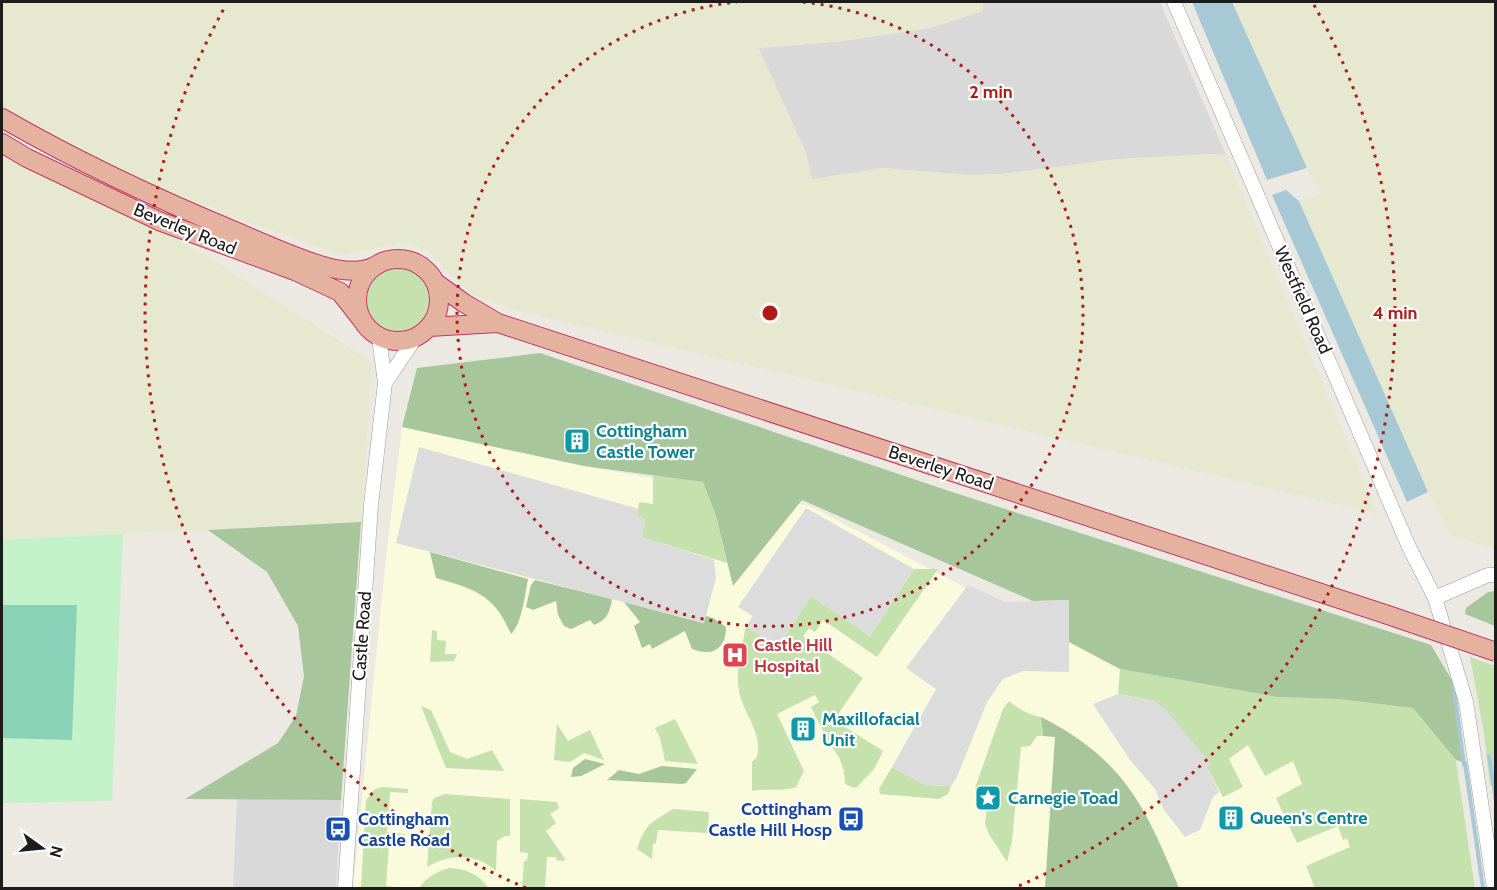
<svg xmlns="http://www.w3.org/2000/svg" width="1497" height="890" font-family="Cabin,sans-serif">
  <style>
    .residential { fill: #d9d9d9 }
    .education { fill: #fafadd }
    .farmland { fill: #e6e9cf }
    .grass { fill: #c5e1ad }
    .forest { fill: #a7c69c }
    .park { fill: #c3f2c8 }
    .pitch { fill: #89d2b8 }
    .parking { fill: #dcdcdc }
    .water { fill: #a7c9d5 }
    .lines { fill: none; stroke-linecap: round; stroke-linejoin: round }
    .stream { stroke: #a7c9d5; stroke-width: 4 }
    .tertiary-casing { stroke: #9d9d9d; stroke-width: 15 }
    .trunk-casing { stroke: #c13864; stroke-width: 20 }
    .tertiary { stroke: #fff; stroke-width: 14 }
    .trunk { stroke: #e6b2a0; stroke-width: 18 }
    .trunk-bridge-casing { stroke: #c13864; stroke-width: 20; stroke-linecap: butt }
    .trunk-bridge { stroke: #e6b2a0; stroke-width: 18 }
    .ring { fill: none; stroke: #b01b17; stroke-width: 3; stroke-dasharray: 3 6 }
    .labels { text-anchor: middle; stroke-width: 4.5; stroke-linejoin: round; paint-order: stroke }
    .street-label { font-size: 18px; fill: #1c1c1c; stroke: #fff }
    .culture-label { font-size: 18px; font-weight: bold; fill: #0d838f; stroke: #fff; text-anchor: start }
    .health-label { font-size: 18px; font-weight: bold; fill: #be3a42; stroke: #fff; text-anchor: start }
    .transit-label { font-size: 18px; font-weight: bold; fill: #164399; stroke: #fff; text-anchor: end }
    .centre { fill: #b01b17; stroke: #fff; stroke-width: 3 }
    .ring-label { font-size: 18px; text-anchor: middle; font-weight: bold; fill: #b01b17; stroke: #fff; stroke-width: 4.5; stroke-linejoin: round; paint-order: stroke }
  </style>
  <rect width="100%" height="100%" fill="#ece9e2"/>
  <path class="residential" d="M982,2H1160L1226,155L1214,154L1118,159L1002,174L969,175L882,168L812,180L806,153L758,48L843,41L930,28L983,11Z
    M237,799L341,800L336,888H233Z"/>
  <path class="education" d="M402,427L584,466L810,506L1120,669L1456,760L1475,888H353L386,557Z"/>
  <path class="farmland" d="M2,2H982L983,11L930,28L843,41L759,48L806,153L812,179L882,168L969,175L1002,174L1118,159L1214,154L1226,155L1378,514L522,312L474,295L445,270L427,249L402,243L343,255L220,213L213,207L151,186L52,137L2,106Z
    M1232,2H1495V549L1450,535L1428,492L1299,201L1321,193L1307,168Z
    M2,141L80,183L216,262L372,362L361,522L2,540Z"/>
  <path class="grass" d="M367 300a31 31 0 1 1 62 0a31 31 0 1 1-62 0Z
    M653,475L703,482L716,516L727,563L641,537L637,516L639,502L653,504Z
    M914,569H938L877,657L823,620L815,632L809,628L803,636L863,678L834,720L883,751L874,769L857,787L854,788L845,784L844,771L839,757L829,743L811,707L819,702L815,695L777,714L804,771L796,787C783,792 767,788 752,791V762L757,757C763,733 743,713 739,691C735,669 742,647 746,626L778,647L811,596L870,636Z
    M432,630L437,631V640L446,641L445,654H457L454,661L430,662Z
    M1470,657L1495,666L1496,784L1490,786L1484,734Z
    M1120,669L1277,697L1338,699L1413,708L1456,760L1475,888H1315L1306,866L1350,847L1347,838L1343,840L1338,826L1297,843L1276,798L1302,784L1293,761L1265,776L1248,745L1229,759L1243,787L1223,797L1206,766L1211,764L1155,701L1118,694Z
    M1009,701C1019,709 1028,715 1041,717L1043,736H1037L1030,746L1021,747L1012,841L1007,862L989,834L985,824L987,808L975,788L1003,709Z
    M421,706L431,710L450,752L467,759L492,750L504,771L446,768Z
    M675,719L698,764L665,761L660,738L655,728Z
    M557,724L568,741L590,730L604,760L584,753L570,762L554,760Z
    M892,767L925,785L951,786L948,794L939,799L880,794L879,789Z
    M383,787L408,789V793L390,792L387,832L405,834V846L389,845L386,886L403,888H361L366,800L375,789Z
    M445,794L510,799V836H505L497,841L496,871C475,852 449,854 427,867L432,802L434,798Z
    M520,799L557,802L559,808L550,814L556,823L546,831L565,859L564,861L556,860V857H547L545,887L555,888H522L524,861H527L528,853L520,852Z
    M673,809L709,812L708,833L658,830L656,843L653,844L652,859L637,849C646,823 650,823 673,809Z
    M449,868C466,869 479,874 488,888H419C427,877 436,872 449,868Z"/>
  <path class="forest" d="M540,353L952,492L1431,645L1453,682L1465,763L1456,760L1413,708L1338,699L1277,697L1120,669L1069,642V600L1033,601L802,500L733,586L716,516L703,482L584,466L402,427L417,368Z
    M361,522L341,800L185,799L278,743L296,716L304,676L298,626L267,572L208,530Z
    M430,552L528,579C525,593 522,624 511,634C494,594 474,589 436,578Z
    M535,580L612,599C610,612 607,620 594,625L590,620L571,629L564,626L558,615L556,601L533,610L526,607L531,585Z
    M1495,591V626L1465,614L1466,608L1488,592Z
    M624,602L703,623L706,616L713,618L726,627C726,649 712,657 692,649L685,631L652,649L650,644L642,648L634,626L640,622Z
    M1041,717C1124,759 1145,806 1179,888H1045L1055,737L1043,736Z
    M585,759L605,764L581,776L571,777L573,768Z
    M662,766L697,769L686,783L682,784L607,780L619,770L639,774Z"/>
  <path class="park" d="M123,534L112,801L2,803V540Z"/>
  <path class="pitch" d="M2,605H77L72,740L2,738Z"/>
  <path class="parking" d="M419,447L639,509L638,516L646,519L642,537L714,560L716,578L704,623L396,543Z
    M806,508L914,569L870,636L811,596L778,647L746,626L753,616L738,607Z
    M968,585L1005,602L1069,600V672L1023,671L1003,679L987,702L957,777L951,786L925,785L892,767L936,689L906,668Z
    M1118,694L1155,701L1167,711L1211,764L1206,766L1219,792L1213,797L1200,830L1185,837L1164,810L1155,789L1130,760L1093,704Z"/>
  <path class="water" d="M1192,2H1232L1307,168L1267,180Z
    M1286,190L1299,201L1428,492L1407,502L1272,195Z"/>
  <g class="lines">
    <path class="stream" d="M1453,682L1464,765
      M1489,756L1496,801
      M1465,763L1483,888"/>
    <defs>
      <path id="tertiary" d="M1174,2L1409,547L1435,598L1466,702L1494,888
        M385,383L416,337
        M1435,598L1488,575H1496
        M345,888L371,505L385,383L379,337"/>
      <path id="trunk" d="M2,118C77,161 155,198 235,231C263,243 291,256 320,265C336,270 357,274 373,267
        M2,143L27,158L159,221L295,271L340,292L362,320
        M357 300a41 41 0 1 1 82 0a41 41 0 1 1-82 0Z
        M436,283L464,303L498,323L1385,614
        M429,327L498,323"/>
    </defs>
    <use href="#tertiary" class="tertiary-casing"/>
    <use href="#trunk" class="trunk-casing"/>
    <use href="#tertiary" class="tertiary"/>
    <use href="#trunk" class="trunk"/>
    <defs>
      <path id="trunk-bridge" d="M1385,614L1496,652"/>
    </defs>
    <use href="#trunk-bridge" class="trunk-bridge-casing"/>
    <use href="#trunk-bridge" class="trunk-bridge"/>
  </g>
  <g class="ring">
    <path d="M803 2A313 313 0 1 1 737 2"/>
    <path d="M526 888A625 625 0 0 1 226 5M1314 5A625 625 0 0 1 1014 888"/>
  </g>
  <defs>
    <symbol id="building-square" viewBox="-11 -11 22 22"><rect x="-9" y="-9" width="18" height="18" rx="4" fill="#0f9aa8" stroke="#fff"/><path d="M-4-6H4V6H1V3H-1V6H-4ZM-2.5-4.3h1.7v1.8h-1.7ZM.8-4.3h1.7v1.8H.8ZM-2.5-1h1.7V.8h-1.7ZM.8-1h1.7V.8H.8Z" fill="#fff"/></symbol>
    <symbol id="hospital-square" viewBox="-11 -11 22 22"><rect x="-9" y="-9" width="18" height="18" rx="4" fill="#e0444e" stroke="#fff"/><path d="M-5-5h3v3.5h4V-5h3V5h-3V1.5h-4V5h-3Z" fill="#fff"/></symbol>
    <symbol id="sight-square" viewBox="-11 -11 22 22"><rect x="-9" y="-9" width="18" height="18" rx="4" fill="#0f9aa8" stroke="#fff"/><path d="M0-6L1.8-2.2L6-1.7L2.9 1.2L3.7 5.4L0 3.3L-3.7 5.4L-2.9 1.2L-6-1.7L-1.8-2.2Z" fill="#fff"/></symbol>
    <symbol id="bus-square" viewBox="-11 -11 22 22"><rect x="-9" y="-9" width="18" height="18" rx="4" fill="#1a4fb4" stroke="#fff"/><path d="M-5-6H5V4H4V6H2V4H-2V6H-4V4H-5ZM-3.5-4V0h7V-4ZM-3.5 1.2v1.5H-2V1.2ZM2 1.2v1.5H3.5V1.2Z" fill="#fff"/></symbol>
  </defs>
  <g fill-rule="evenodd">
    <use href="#building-square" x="562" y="426" width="30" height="30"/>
    <use href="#hospital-square" x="720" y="640" width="30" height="30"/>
    <use href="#building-square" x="788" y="714" width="30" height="30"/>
    <use href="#sight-square" x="973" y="783" width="30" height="30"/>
    <use href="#building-square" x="1216" y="803" width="30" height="30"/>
    <use href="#bus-square" x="836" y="804" width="30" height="30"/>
    <use href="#bus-square" x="323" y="814" width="30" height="30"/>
  </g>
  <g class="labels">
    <g class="street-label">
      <text transform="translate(185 229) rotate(22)" y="6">Beverley Road</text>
      <text transform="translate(1303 300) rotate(66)" y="6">Westfield Road</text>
      <text transform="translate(941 468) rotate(18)" y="6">Beverley Road</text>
      <text transform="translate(362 636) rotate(-86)" y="6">Castle Road</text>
    </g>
    <g class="culture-label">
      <text x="596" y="437">Cottingham<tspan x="596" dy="21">Castle Tower</tspan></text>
      <text x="822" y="725">Maxillofacial<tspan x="822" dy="21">Unit</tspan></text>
      <text x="1008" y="804">Carnegie Toad</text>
      <text x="1250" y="824">Queen's Centre</text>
    </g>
    <g class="health-label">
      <text x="754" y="651">Castle Hill<tspan x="754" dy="21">Hospital</tspan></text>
    </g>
    <g class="transit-label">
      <text x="832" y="815">Cottingham<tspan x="832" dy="21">Castle Hill Hosp</tspan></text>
      <text x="358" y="825" text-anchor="start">Cottingham<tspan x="358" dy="21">Castle Road</tspan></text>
    </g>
  </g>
  <circle cx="770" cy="313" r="9" class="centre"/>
  <g class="ring-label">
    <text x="991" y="98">2 min</text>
    <text x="1395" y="319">4 min</text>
  </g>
  <rect width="1497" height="890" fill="none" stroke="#1c1c1c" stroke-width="6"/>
  <g transform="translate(42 848) rotate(105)" stroke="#ffffff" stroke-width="4.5" paint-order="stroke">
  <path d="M0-4.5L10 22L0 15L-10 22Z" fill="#1c1c1c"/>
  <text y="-9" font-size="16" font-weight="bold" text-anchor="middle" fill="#1c1c1c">N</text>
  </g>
</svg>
